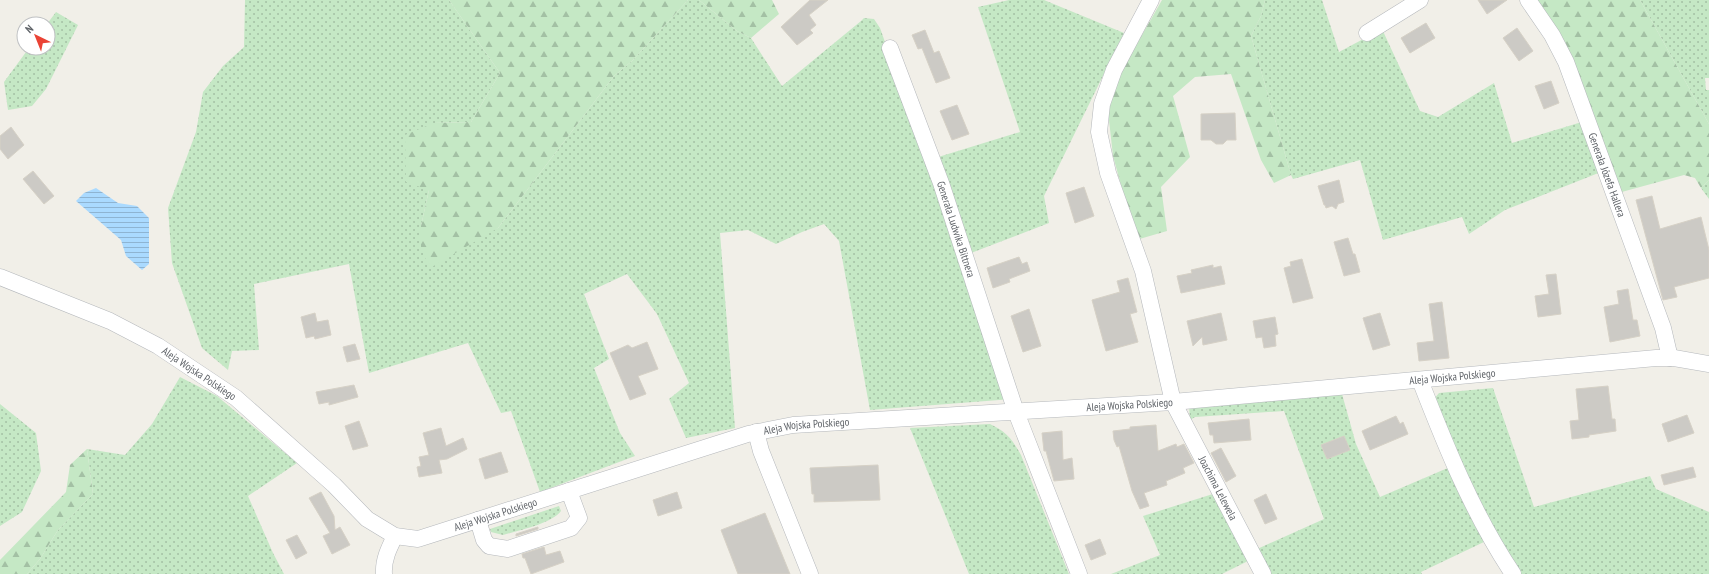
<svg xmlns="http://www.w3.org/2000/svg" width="1709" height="574" font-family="'PT Sans Narrow',sans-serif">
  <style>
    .grass { fill: url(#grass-dots) }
    .forest { fill: url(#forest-firs) }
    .water { fill: url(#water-rules) }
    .building { fill: #cccac5; stroke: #d6d1c6 }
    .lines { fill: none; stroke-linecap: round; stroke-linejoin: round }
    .minor-casing { stroke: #b5b8bc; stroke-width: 17 }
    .minor { stroke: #fff; stroke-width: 16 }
    .labels { text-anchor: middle; stroke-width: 3.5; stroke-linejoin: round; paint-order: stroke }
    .street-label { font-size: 11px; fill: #5f6368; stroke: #fff }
  </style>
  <defs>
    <pattern id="grass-dots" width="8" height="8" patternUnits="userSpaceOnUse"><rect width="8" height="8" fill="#c5e8c5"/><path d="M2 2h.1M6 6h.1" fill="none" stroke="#a3c0a4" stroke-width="1.8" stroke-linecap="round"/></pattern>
    <pattern id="forest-firs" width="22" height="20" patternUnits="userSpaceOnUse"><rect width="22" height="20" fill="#c5e8c5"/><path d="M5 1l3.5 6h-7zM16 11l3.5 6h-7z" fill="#a3c0a4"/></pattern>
    <pattern id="water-rules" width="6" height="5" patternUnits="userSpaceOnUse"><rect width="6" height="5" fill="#aadaff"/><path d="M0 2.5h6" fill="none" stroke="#8eb4d2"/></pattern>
  </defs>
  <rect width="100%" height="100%" fill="#f1efe8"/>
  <path class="grass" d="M245,0H449L500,73L471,122L434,123L429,190L421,226V249L498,228L614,76L632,61L688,0H699L737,31L751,38L782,86L861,21L864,18L874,19L880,28L1012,399L870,410L839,241L824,224L802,232L776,244L748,230L720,233L735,428L686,438L669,399L689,383L657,314L627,274L584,294L609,359L594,368L620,433L635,456L540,492L511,411L501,413L468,343L369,373L349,264L254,284L259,350L232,351L228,370L202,348L172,263L168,208L196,132L203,92L223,66L244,47Z
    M1009,0H1044L1124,33L1044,196L1049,223L971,253L935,158L1020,132L978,7Z
    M1265,0H1322L1339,52L1382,29L1420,111L1438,117L1494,83L1512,143L1585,121L1601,172L1505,210L1469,234L1462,217L1383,240L1360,160L1293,179L1291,175L1251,36L1261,16Z
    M1640,0H1709V78H1705L1706,90H1709V124Z
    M56,12L78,25L46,89L32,106L8,110L4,82L29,48H48L47,24Z
    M1709,180V199L1701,188Z
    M180,377L217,396L297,463L248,496L273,553L284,574H27L40,559L58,530L93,494L87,449L125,455L152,424Z
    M1493,388L1534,507L1650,476L1656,489L1709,512V574H1519L1496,537L1433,400L1439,393Z
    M1342,394L1356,444L1380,497L1450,467L1486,541L1421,572L1422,574H1268L1255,550L1324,519L1284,411L1195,417L1190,420L1189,406Z
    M0,404L36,433L41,471L22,512L0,526Z
    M990,424C1007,432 1012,439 1021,455L1069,574H969L910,428Z
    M1216,493L1250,560L1222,574H1111L1160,555L1143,516Z
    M559,506L561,511C551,524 519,530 503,535L491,532L490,529Z"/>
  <path class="forest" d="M449,0H688L632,61L614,76L498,228L430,268L421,249V226L429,190L406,182L405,135L434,123L471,122L500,73Z
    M699,0H772L779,14L751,38L737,31Z
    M1162,0H1265L1261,16L1251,36L1291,175L1274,183L1261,160L1231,74L1195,77L1173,96L1190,157L1161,187L1167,231L1136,240L1113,156L1108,111L1122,70Z
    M1536,0H1640L1709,124V180L1701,188L1695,178L1684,175L1618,193Z
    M87,449L93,494L58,530L40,559L27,574H0V560L66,492L70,465Z"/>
  <path class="water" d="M96,188L118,203L137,206L149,218V264L142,270L126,256L121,240L76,201L84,193Z"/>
  <path class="building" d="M810,0H828L809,15L816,25L810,30L813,33L797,45L781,27Z
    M1478,0H1507L1487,14Z
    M1426,23L1435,38L1410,53L1401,38Z
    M1517,28L1533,51L1519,61L1503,38Z
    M925,30L934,53L939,51L950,78L936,83L922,48L918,49L912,35Z
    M1551,81L1559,103L1544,109L1535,86Z
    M957,105L969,134L952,140L940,111Z
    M1235,113L1236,140H1227L1223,144H1216L1211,140H1201V114Z
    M11,127L24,145L8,159L0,149V136Z
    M33,171L54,196L44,204L23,179Z
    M1339,180L1344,202L1338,204L1336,209L1332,206L1326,208L1325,205H1324L1318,186Z
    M1084,187L1094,216L1075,223L1066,193Z
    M1652,196L1660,229L1701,217L1709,250V278L1674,287L1677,297L1663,300L1636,200Z
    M1348,238L1353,254H1355L1360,272L1344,276L1334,242Z
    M1019,257L1022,264L1027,262L1030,271L1009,279L1010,282L993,288L987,268Z
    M1302,259L1313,298L1293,303L1284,268L1291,266L1290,262Z
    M1213,265V268L1221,266L1225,284L1181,293L1177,276L1192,273L1191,270Z
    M1556,274L1561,314L1538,317L1535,296L1549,294L1546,275Z
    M1128,278L1137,312L1130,314L1138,342L1106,351L1092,300L1120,292L1117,281Z
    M1628,289L1633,320H1637L1640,336L1610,342L1604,307L1619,304L1617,291Z
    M1442,302L1449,358L1419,361L1417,343L1434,341L1429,304Z
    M1029,309L1041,346L1023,352L1011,316Z
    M315,313L317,322L328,320L331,335L315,339L314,336L306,338L301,317Z
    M1221,313L1227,340L1203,345L1202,337L1193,346L1187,321Z
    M1380,313L1390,345L1373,350L1363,318Z
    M1275,317L1278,334L1275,335L1276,346L1264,348L1262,337L1256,338L1253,321Z
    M647,342L658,369L638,376L646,394L630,400L610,353L628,345L632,348Z
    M355,344L360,359L347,362L343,347Z
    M354,385L358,397L329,405V402L319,404L316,392Z
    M1608,386L1612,419H1615L1616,431L1589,435V437L1572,439L1570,421L1579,420L1576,389Z
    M1687,415L1694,433L1668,442L1662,424Z
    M1396,416L1400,424L1403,422L1408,434L1370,450L1362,431Z
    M1249,419L1251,440L1214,443L1213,435H1210L1208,423Z
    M359,421L368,446L353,450L345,426Z
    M1156,425L1158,451L1176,444L1177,447L1184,444L1194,463L1183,468L1185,473L1166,481L1167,485L1144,493L1149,506L1140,509L1132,491L1119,446L1117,447L1114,440L1113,431L1130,429V427Z
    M441,428L446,446L463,438L467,449L447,459L439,460L442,473L419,477L417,467L421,466L419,457L429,455L423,433Z
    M1062,431L1063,460L1072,458L1074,479L1054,481L1046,451H1044L1042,433Z
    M1344,436L1350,450L1327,459L1321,445Z
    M1221,448L1236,476L1226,482L1211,453Z
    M501,452L508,472L485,479L479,459Z
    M878,465L880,500L814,502V494H812L810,468Z
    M1693,467L1696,477L1664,485L1661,475Z
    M321,492L334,516L335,530L340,527L350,545L332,554L323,536L330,533L309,498Z
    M677,492L682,508L658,516L653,500Z
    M1266,494L1277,519L1265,524L1254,500Z
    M765,513L790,574H738L721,530Z
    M538,527V529L516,536V534Z
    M297,535L307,553L296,559L286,540Z
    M1100,539L1106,554L1091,560L1085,545Z
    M544,547L546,555L560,551L564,562L531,574L525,558H523L522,554Z"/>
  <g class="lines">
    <defs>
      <g id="minor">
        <path id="s1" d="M1151,0L1114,70L1102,104L1099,132L1108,173L1143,271L1173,402L1263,574"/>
        <path id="s2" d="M1528,0L1552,35L1566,62L1663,328L1670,358"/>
        <path d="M1367,33L1420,0"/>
        <path id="s3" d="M890,48L941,183L1016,412L1079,574"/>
        <path id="s4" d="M0,277L110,321L158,346L236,398L334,485L367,519L395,536L418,539L748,434L793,425L1173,402L1656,358H1674L1709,364"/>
        <path d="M1420,380C1446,447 1473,514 1513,574"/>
        <path d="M756,432L761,451L810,574"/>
        <path d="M478,520L484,540L489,546L508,549L571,528L579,518L569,491"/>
        <path d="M384,574C383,560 389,548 395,536"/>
      </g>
    </defs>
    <use href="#minor" class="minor-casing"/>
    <use href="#minor" class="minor"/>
  </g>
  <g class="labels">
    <g class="street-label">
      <text dy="4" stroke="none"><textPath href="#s2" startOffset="193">Generała Józefa Hallera</textPath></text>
      <text dy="4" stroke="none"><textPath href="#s3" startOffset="193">Generała Ludwika Bittnera</textPath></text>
      <text dy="4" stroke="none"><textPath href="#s4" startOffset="222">Aleja Wojska Polskiego</textPath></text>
      <text dy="4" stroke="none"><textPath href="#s4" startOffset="1554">Aleja Wojska Polskiego</textPath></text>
      <text dy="4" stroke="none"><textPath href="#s4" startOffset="1230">Aleja Wojska Polskiego</textPath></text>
      <text dy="4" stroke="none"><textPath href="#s4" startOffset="906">Aleja Wojska Polskiego</textPath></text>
      <text dy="4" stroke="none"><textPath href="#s1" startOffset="521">Joachima Lelewela</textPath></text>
      <text dy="4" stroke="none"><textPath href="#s4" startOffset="582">Aleja Wojska Polskiego</textPath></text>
    </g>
  </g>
  <g transform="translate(36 36) rotate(317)"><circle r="19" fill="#ffffff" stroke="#bfc1c3"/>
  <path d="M0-3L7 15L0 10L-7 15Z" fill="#ea4335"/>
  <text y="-6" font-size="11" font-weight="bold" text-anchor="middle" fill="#5f6368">N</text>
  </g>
</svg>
